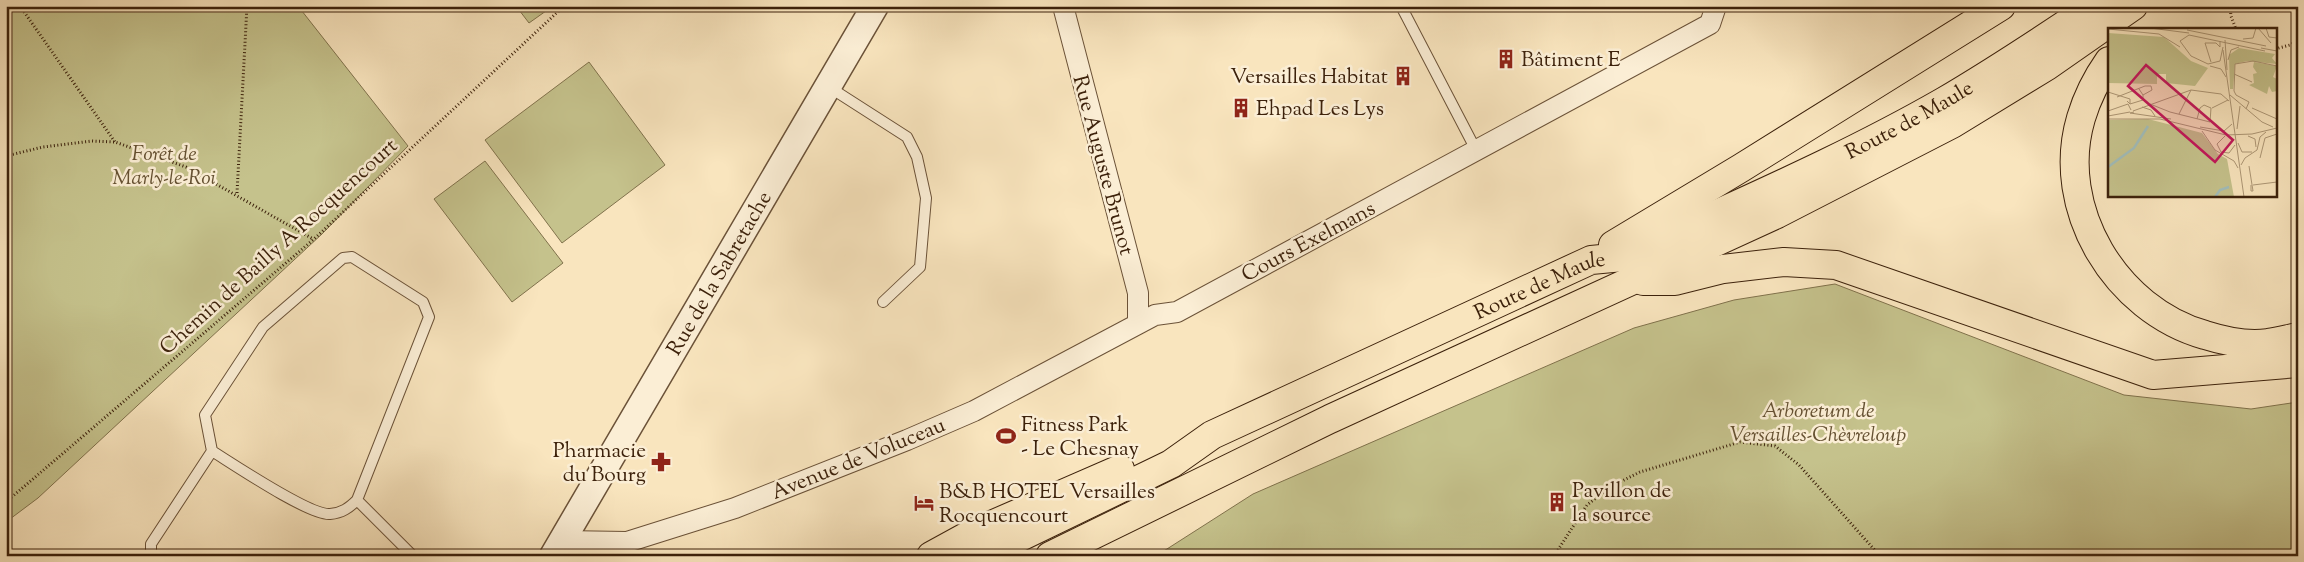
<svg xmlns="http://www.w3.org/2000/svg" width="2304" height="562" font-family="'Sorts Mill Goudy',serif">
  <style>
    .green { fill: #c5c28c; stroke: #80724c }
    .lines { fill: none; stroke-linecap: round; stroke-linejoin: round }
    .service-casing { stroke: #6b5238; stroke-width: 12 }
    .minor-casing { stroke: #6b5238; stroke-width: 22 }
    .tertiary-casing { stroke: #6b5238; stroke-width: 29 }
    .primary-casing { stroke: #3c210b; stroke-width: 30 }
    .path { stroke: #3c210b; stroke-width: 3; stroke-dasharray: 1 2.5; stroke-linecap: butt }
    .service { stroke: #fbeed5; stroke-width: 10 }
    .minor { stroke: #fbeed5; stroke-width: 20 }
    .tertiary { stroke: #fbeed5; stroke-width: 26 }
    .primary { stroke: #f9e5be; stroke-width: 28 }
    .labels { text-anchor: middle; stroke-width: 5; stroke-linejoin: round; paint-order: stroke }
    .poi-label { font-size: 21px; fill: #3c210b; stroke: #fbeed5; text-anchor: start }
    .street-label { font-size: 21px; fill: #3c210b; stroke: #fbeed5 }
    .park-label { font-size: 21px; font-style: italic; fill: #655132; stroke: #fbeed5 }
    .inset-river { fill: none; stroke: #a1bdba; stroke-width: 2.5 }
    .inset-road { fill: none; stroke: #ad9776; stroke-width: 1 }
    .view { fill: #c2185b; fill-opacity: 0.15; stroke: #c2185b; stroke-width: 2.5 }
    .inset-edge { fill: none; stroke: #3c210b; stroke-width: 2.5 }
  </style>
  <rect width="100%" height="100%" fill="#f9e5be"/>
  <filter id="stains"><feTurbulence type="fractalNoise" baseFrequency=".004" numOctaves="4"/><feColorMatrix values="0 0 0 0 .2 0 0 0 0 .09 0 0 0 0 .02 0 0 0 .5 -.17"/></filter>
  <radialGradient id="worn" r=".72"><stop offset=".6" stop-color="#630" stop-opacity="0"/><stop offset="1" stop-color="#630" stop-opacity=".3"/></radialGradient>
  <path class="green" d="M6,6H298L408,146L322,234L38,498L6,522Z
    M516,6H553L529,23Z
    M589,62L665,165L562,243L485,140Z
    M485,161L563,263L512,302L434,199Z
    M1835,284L2124,395L2251,409L2298,402V556H1156L1253,494L1634,328L1734,300Z"/>
  <g class="lines">
    <defs>
      <path id="service" d="M1401,6L1476,150
        M829,87L907,137L917,157L926,198L920,267L883,302
        M357,500L413,556
        M151,556V544L212,451L205,415L263,327L343,258L352,257L423,302L429,317L357,500C349,508 342,513 330,514C310,516 233,464 212,451"/>
      <path id="minor" d="M1063,6L1138,293V324
        M562,541L627,542L735,508L907,440L974,411L1155,315L1177,312L1710,24L1716,6"/>
      <g id="tertiary">
        <path id="s1" d="M553,556L875,6"/>
      </g>
      <g id="primary">
        <path d="M2109,61C2097,78 2087,98 2081,118C2054,209 2116,310 2205,335C2224,341 2248,346 2268,343C2278,342 2288,339 2298,337"/>
        <path d="M1613,245L1741,168L2001,6"/>
        <path d="M1643,281H1675L1723,269L1784,262L1836,265L2153,375L2298,363"/>
        <path d="M931,556L973,533L1120,469"/>
        <path id="s2" d="M981,556L1171,464L1212,435L1591,260L1623,257C1730,207 1840,161 1943,102C1994,72 2044,39 2093,6"/>
        <path d="M1050,556L1330,419L1777,214L1952,124L2047,66L2133,6"/>
      </g>
    </defs>
    <use href="#service" class="service-casing"/>
    <use href="#minor" class="minor-casing"/>
    <use href="#tertiary" class="tertiary-casing"/>
    <use href="#primary" class="primary-casing"/>
    <path class="path" d="M20,6L115,142
      M2230,6L2231,16L2236,29
      M2275,49L2290,45L2298,40
      M6,156L43,147L92,141L115,142L186,167L313,239
      M237,193L247,6
      M6,502L314,239L564,6
      M1554,556L1587,505L1610,487L1640,472L1740,442L1775,446L1799,465L1880,556"/>
    <use href="#service" class="service"/>
    <use href="#minor" class="minor"/>
    <use href="#tertiary" class="tertiary"/>
    <use href="#primary" class="primary"/>
  </g>
  <defs>
    <symbol id="building-bare" viewBox="-9 -9 18 18"><path d="M-4-6H4V6H1V3H-1V6H-4ZM-2.5-4.3h1.7v1.8h-1.7ZM.8-4.3h1.7v1.8H.8ZM-2.5-1h1.7V.8h-1.7ZM.8-1h1.7V.8H.8Z" fill="#8f2418" stroke="#fbeed5" stroke-width="2.5" paint-order="stroke"/></symbol>
    <symbol id="stadium-bare" viewBox="-9 -9 18 18"><path d="M0-5a6.5 5 0 1 0 0 10a6.5 5 0 1 0 0-10ZM-3.5-1.8h7v3.6h-7Z" fill="#8f2418" stroke="#fbeed5" stroke-width="2.5" paint-order="stroke"/></symbol>
    <symbol id="pharmacy-bare" viewBox="-9 -9 18 18"><path d="M-2-6h4v4h4v4h-4v4h-4v-4h-4v-4h4Z" fill="#8f2418" stroke="#fbeed5" stroke-width="2.5" paint-order="stroke"/></symbol>
    <symbol id="hotel-bare" viewBox="-9 -9 18 18"><path d="M-6-4.5h1.5V1H6V5H4.5V3h-9V5H-6ZM-4 0a1.8 1.8 0 1 1 3.6 0ZM.5 0V-2.5h3Q6-2.5 6 0Z" fill="#8f2418" stroke="#fbeed5" stroke-width="2.5" paint-order="stroke"/></symbol>
  </defs>
  <g fill-rule="evenodd">
    <use href="#building-bare" x="1492" y="45" width="28" height="28"/>
    <use href="#building-bare" x="1389" y="62" width="28" height="28"/>
    <use href="#building-bare" x="1227" y="94" width="28" height="28"/>
    <use href="#stadium-bare" x="992" y="422" width="28" height="28"/>
    <use href="#pharmacy-bare" x="647" y="448" width="28" height="28"/>
    <use href="#building-bare" x="1543" y="488" width="28" height="28"/>
    <use href="#hotel-bare" x="910" y="489" width="28" height="28"/>
  </g>
  <g class="labels">
    <g class="poi-label">
      <text x="1521" y="66">Bâtiment E</text>
      <text x="1388" y="83" text-anchor="end">Versailles Habitat</text>
      <text x="1256" y="115">Ehpad Les Lys</text>
      <text x="1021" y="431">Fitness Park<tspan x="1021" dy="24">- Le Chesnay</tspan></text>
      <text x="646" y="457" text-anchor="end">Pharmacie<tspan x="646" dy="24">du Bourg</tspan></text>
      <text x="1572" y="497">Pavillon de<tspan x="1572" dy="24">la source</tspan></text>
      <text x="939" y="498">B&amp;B HOTEL Versailles<tspan x="939" dy="24">Rocquencourt</tspan></text>
    </g>
    <g class="street-label">
      <text dy="7" stroke="none"><textPath href="#s2" startOffset="1028">Route de Maule</textPath></text>
      <text transform="translate(1104 165) rotate(75)" y="7">Rue Auguste Brunot</text>
      <text transform="translate(1308 241) rotate(-28)" y="7">Cours Exelmans</text>
      <text transform="translate(278 246) rotate(-42)" y="7">Chemin de Bailly A Rocquencourt</text>
      <text dy="7" stroke="none"><textPath href="#s1" startOffset="328">Rue de la Sabretache</textPath></text>
      <text dy="7" stroke="none"><textPath href="#s2" startOffset="622">Route de Maule</textPath></text>
      <text transform="translate(858 458) rotate(-22)" y="7">Avenue de Voluceau</text>
    </g>
    <g class="park-label">
      <text x="164" y="160">Forêt de<tspan x="164" dy="24">Marly-le-Roi</tspan></text>
      <text x="1818" y="417">Arboretum de<tspan x="1818" dy="24">Versailles-Chèvreloup</tspan></text>
    </g>
  </g>
  <g transform="translate(2108 28)">
    <rect width="169" height="169" fill="#f9e5be"/>
    <path d="M0,5L56,9L83,33L100,40L87,58L58,55V46H49V56L0,55ZM131,20L167,26L164,30L169,36L139,33L127,36L125,61H122L121,27ZM146,34L169,38L165,49L169,51V63L164,64L161,58L159,66L141,57L146,55L145,46L149,45L145,39ZM40,91L94,105L110,126L119,131L126,169H0V92Z" fill="#c5c28c"/>
    <path class="inset-river" d="M0,139L26,120L40,98M107,169L112,162L121,159"/>
    <path class="inset-road" d="M42,0L81,5M150,0L163,15M158,0L161,9L169,10M0,1L51,6L72,19M79,2L158,18M135,11L145,10L148,0M117,12L119,42M115,19L112,33L100,36L83,28L72,13L81,7L157,23M153,20L169,23M115,22L136,169M120,32L123,22L131,19M103,34L97,15H108L112,19V13M102,38L113,41L118,49M126,46L144,54M0,64L22,71V76L19,73M122,67L154,94L165,99M9,69L37,58H43L44,62L35,67L31,61M22,76L35,72V67M42,76L62,84L102,94L103,80M34,79L43,82L47,88M104,80L120,72M144,80L169,91M138,81L141,74L128,67L126,63L127,36L145,33L169,38M0,83L20,76L23,82M25,83L83,62L113,66L121,73M26,84L22,85L63,91M71,86L83,62M0,88L22,84M0,91H52L118,107L144,106L169,100M89,91L92,80L96,77L103,80M92,99L116,103L124,96M129,101L132,78M94,103L107,122L126,133L130,140M117,108L109,116L113,124L121,125L127,117M140,108L147,111L148,119M130,115L134,124H144M152,130L157,110L169,106M133,137L137,130L149,122L152,109L158,104M141,138L145,163H143V157M145,157L169,154"/>
    <path class="view" d="M38,37L125,112L107,134L20,58Z"/>
    <rect width="169" height="169" class="inset-edge"/>
  </g>
  <rect width="2304" height="562" fill="none" stroke="#f9e5be" stroke-width="25"/>
  <rect x="8" y="8" width="2289" height="547" fill="none" stroke="#3c210b" stroke-width="2.5"/>
  <rect x="12" y="12" width="2279" height="537" fill="none" stroke="#3c210b"/>
  <rect width="100%" height="100%" filter="url(#stains)"/>
  <rect width="100%" height="100%" fill="url(#worn)"/>
</svg>
